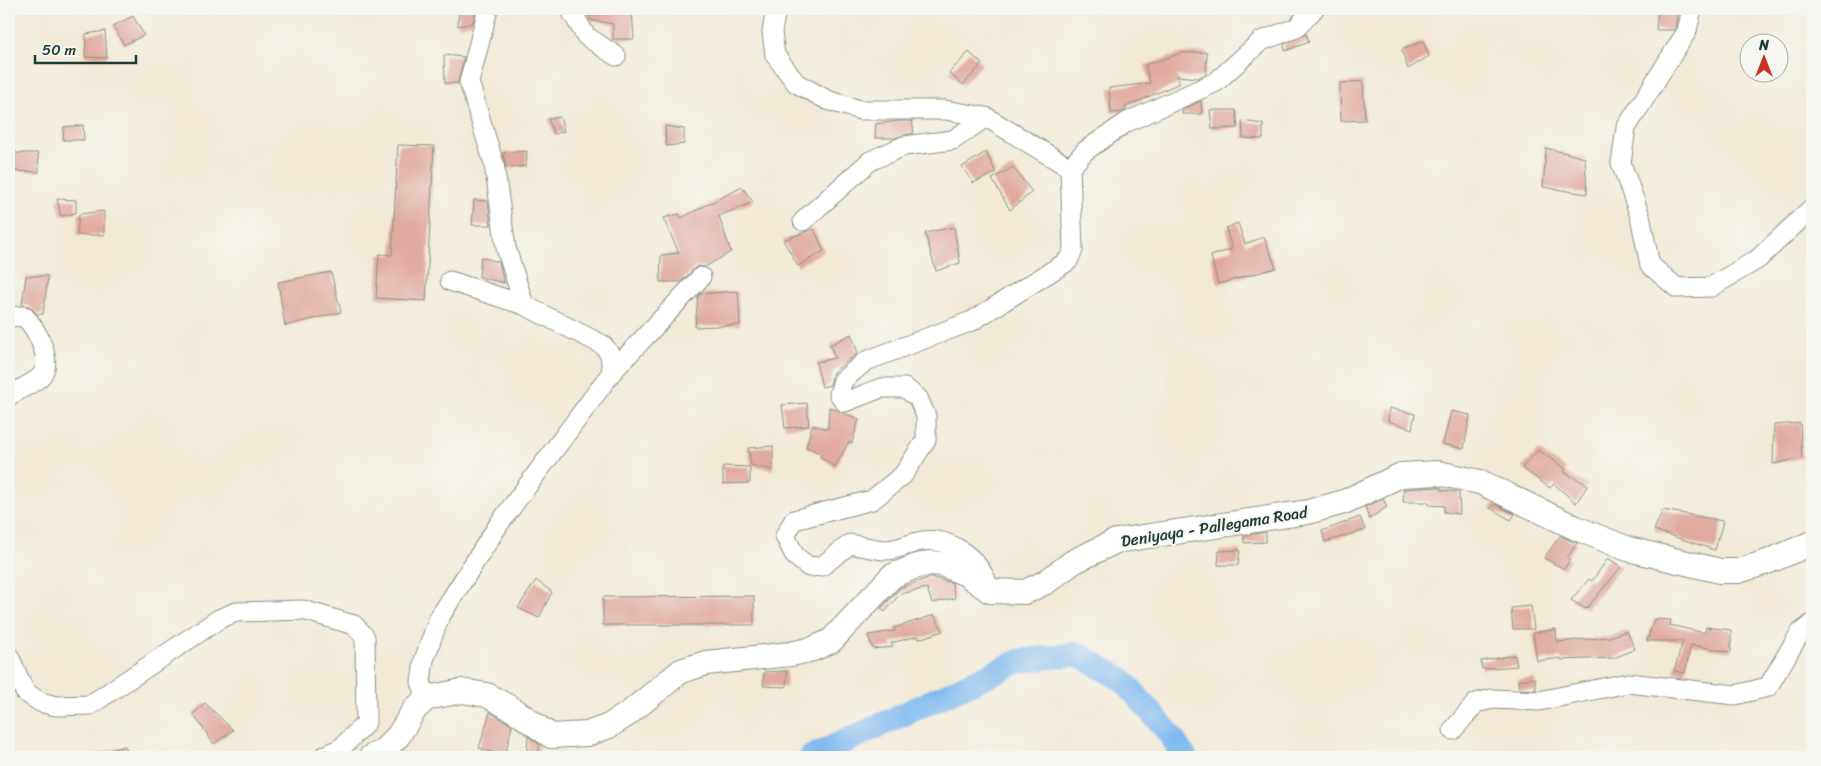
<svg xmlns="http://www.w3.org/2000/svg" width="1821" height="766" font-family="Sriracha,sans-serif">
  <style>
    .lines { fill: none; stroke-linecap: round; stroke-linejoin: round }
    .river { stroke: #7eb8ef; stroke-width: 24 }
    .building { fill: #e1aa9e }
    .minor-casing { stroke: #889384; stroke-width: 21 }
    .major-casing { stroke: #889384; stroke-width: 26 }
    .minor { stroke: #fff; stroke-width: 19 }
    .major { stroke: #fff; stroke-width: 24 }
    .labels { text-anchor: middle; stroke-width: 4; stroke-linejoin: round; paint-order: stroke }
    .street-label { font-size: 16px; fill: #1f3d34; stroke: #f6f6f2 }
  </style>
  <rect width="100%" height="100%" fill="#f6f6f2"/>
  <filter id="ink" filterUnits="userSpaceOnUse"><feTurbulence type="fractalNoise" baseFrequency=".02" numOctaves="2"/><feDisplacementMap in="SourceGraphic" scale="10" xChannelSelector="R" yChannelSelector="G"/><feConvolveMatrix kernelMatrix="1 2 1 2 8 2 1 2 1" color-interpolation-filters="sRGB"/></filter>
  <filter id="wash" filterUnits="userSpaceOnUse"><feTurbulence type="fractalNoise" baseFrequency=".0096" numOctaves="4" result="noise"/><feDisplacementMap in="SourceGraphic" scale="20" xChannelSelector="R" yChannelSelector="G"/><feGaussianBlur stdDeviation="1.12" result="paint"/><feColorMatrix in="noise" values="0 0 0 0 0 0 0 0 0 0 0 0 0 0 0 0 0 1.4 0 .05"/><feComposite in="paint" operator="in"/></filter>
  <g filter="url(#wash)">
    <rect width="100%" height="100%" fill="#f1e9d5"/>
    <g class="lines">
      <path class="river" d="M811,757L1019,661L1077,654L1123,680L1168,732L1185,757"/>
    </g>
    <g id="blocks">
      <path class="building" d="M459,9H476L473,23L458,26Z
        M588,9H632L634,39H613V24L590,20Z
        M1658,9H1678L1675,30H1656Z
        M133,16L144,35L124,45L113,26Z
        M105,31L107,58L85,57L86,34Z
        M1306,34L1309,42L1285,51L1284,44Z
        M1423,41L1429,56L1408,69L1402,50Z
        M969,52L982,64L963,85L949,73Z
        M1207,52L1206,74L1198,78L1177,76L1180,83L1125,107L1126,110L1122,112L1111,113L1109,88L1150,83L1145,65L1182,53Z
        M444,55L464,57L458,83H445Z
        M1363,81L1365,120L1341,121L1340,83Z
        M1201,101L1202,114H1182L1183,109Z
        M1210,110H1236L1238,128L1212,129Z
        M560,117L564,131L554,134L548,119Z
        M898,121H912L914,133L894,138H875L876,124Z
        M1242,121L1263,124V139L1243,138Z
        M83,125L84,140H63L64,127Z
        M665,126L684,129V144L666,146Z
        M398,145L434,146L426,301L376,298L379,254L392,255Z
        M1546,148L1585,158L1587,194L1543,187Z
        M527,151L526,166L506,168L503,153Z
        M986,152L996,173L973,183L962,167Z
        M13,153H38L39,172L13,171Z
        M1013,167L1032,192L1010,210L992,179Z
        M742,187L753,202L719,216L731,252L705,267L697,266L681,282H660L661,255L679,253L663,218L679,214L681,218Z
        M57,199L76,200V213L61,216Z
        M474,200L488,201L491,225H472Z
        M104,211V235H77L79,214Z
        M1238,223L1245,244L1264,237L1276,268L1218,284L1211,256L1232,249L1226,228Z
        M954,227L960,263L936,271L925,233Z
        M814,229L824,251L798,266L783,240Z
        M481,257L499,262L504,283L479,277Z
        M331,272L341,312L285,326L278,282Z
        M26,276H48L43,314H37L29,306L22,305Z
        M738,291L740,325L695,327L698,297L700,294Z
        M851,334L858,353L833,372L830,385L822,387L816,362L835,358L830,345Z
        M807,403L809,426L785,428L782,405Z
        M829,407L859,419L852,443L849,442L835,467L820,457L822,454L806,447L812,425L828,429Z
        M1389,408L1415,414L1412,429L1388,421Z
        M1451,411L1470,415L1464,449L1443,444Z
        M1800,423L1802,458L1773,464L1774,425Z
        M773,446V470L751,465L748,448Z
        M1538,450L1566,469L1564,472L1588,485L1576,503L1554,484L1550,488L1522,468Z
        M723,466L750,467V483L723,484Z
        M1437,487L1441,488V490L1459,492L1460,514L1444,512V506L1429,505V502H1403L1404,489Z
        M1383,499L1387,507L1369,519L1365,507Z
        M1494,504L1515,514L1511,520L1490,508Z
        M1663,510L1723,521L1715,550L1654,530Z
        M1360,517L1365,530L1325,542L1322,531Z
        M1266,532V542L1244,543V536Z
        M1560,536L1577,543L1567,558L1570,560L1564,569L1544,558Z
        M1240,550L1238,565H1218L1219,551Z
        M1608,558L1621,567L1586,609L1571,600L1589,579L1592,581Z
        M931,577L952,583L955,598L932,603L927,588L900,594L885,612L881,608L900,588Z
        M536,580L552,592L539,618L518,608Z
        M754,596V625H603V597Z
        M1531,606L1534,629H1513L1511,608Z
        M934,615L943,631L919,639L918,636L891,643L893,647L873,649L868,635L895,631L894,628Z
        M1654,619L1671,620L1670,625L1705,633L1706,627L1731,630V652L1691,645L1685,673L1674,671L1683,641H1647Z
        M1556,629L1557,642L1609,637L1627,631L1635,649L1614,658L1561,660V658L1537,661L1533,633Z
        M1515,655L1517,666L1482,669L1481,661Z
        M787,671L786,687L763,686L764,672Z
        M1535,678L1536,690L1519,689L1518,680Z
        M205,703L233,730L214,744L193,714Z
        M490,712L512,725L505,757L479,748Z
        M528,736L539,744V755L527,754Z
        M125,746L130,757H96V754Z"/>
    </g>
  </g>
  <g filter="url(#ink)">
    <use href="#blocks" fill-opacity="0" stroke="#889384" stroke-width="1"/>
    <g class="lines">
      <defs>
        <path id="minor" d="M488,9L469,82L494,164L506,248L524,305
          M570,9L586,36L616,56
          M776,9L772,32L775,55L796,83L827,100L860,110H945L986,117L1070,168
          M1692,9L1687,31L1626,128L1621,163L1640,216L1650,265L1677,288L1711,287L1758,259L1812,208
          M803,221L870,161L904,146L953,140L986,117
          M9,317L24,316C36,328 56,363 39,378C30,385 18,390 9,396
          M612,372L701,277
          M990,591C982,562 954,537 922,541C910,543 897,550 885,550C873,549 861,546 850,544L822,566L809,567L795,556L785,536L794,520L872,500L903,475L926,440V416L918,398L905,388H881L845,402L839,394L843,380L866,361L972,321L1068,261L1073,250L1070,168L1085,151L1127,122L1216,82L1261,41L1296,28L1314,9
          M9,656L25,692L40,702L56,706L90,705L219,619L236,612L303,610L354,625L365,637L366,723L341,748L323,757
          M427,698L421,682L424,660L439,618L499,524L612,372L610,354L603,345L524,305L450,281
          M1453,730L1476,703L1492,699L1539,701L1628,683L1735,695L1768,687L1800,633L1812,624"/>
        <path id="major" d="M371,757L382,752L398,736L415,709L427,698L462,691L487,695L514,710L551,736L587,734L609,726L628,714L681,671L706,663L791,654L813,649L831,641L892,576L914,567L930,563L942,564L966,574L990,591L1025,592L1046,582L1073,562L1116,541L1308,512L1344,502L1401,475L1438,473L1480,482L1576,528L1628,549L1720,571H1738L1767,562L1812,543"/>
      </defs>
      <use href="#minor" class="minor-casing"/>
      <use href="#major" class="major-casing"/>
      <use href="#minor" class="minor"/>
      <use href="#major" class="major"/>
    </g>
  </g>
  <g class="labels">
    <g class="street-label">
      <text transform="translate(1214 526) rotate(-9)" y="6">Deniyaya - Pallegama Road</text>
    </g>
  </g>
  <rect width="1821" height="766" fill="none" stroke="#f6f6f2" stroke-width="30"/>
  <g transform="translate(1764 58)"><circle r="24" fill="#f6f6f2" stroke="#a0aca6"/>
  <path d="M0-4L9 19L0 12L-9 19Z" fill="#c8321e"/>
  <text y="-8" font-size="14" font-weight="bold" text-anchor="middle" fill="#1f3d34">N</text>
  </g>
  <path d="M35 55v8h101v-8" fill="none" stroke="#1f3d34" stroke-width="2.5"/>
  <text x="42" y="55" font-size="15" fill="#1f3d34" stroke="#f6f6f2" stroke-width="4" paint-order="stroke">50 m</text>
</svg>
